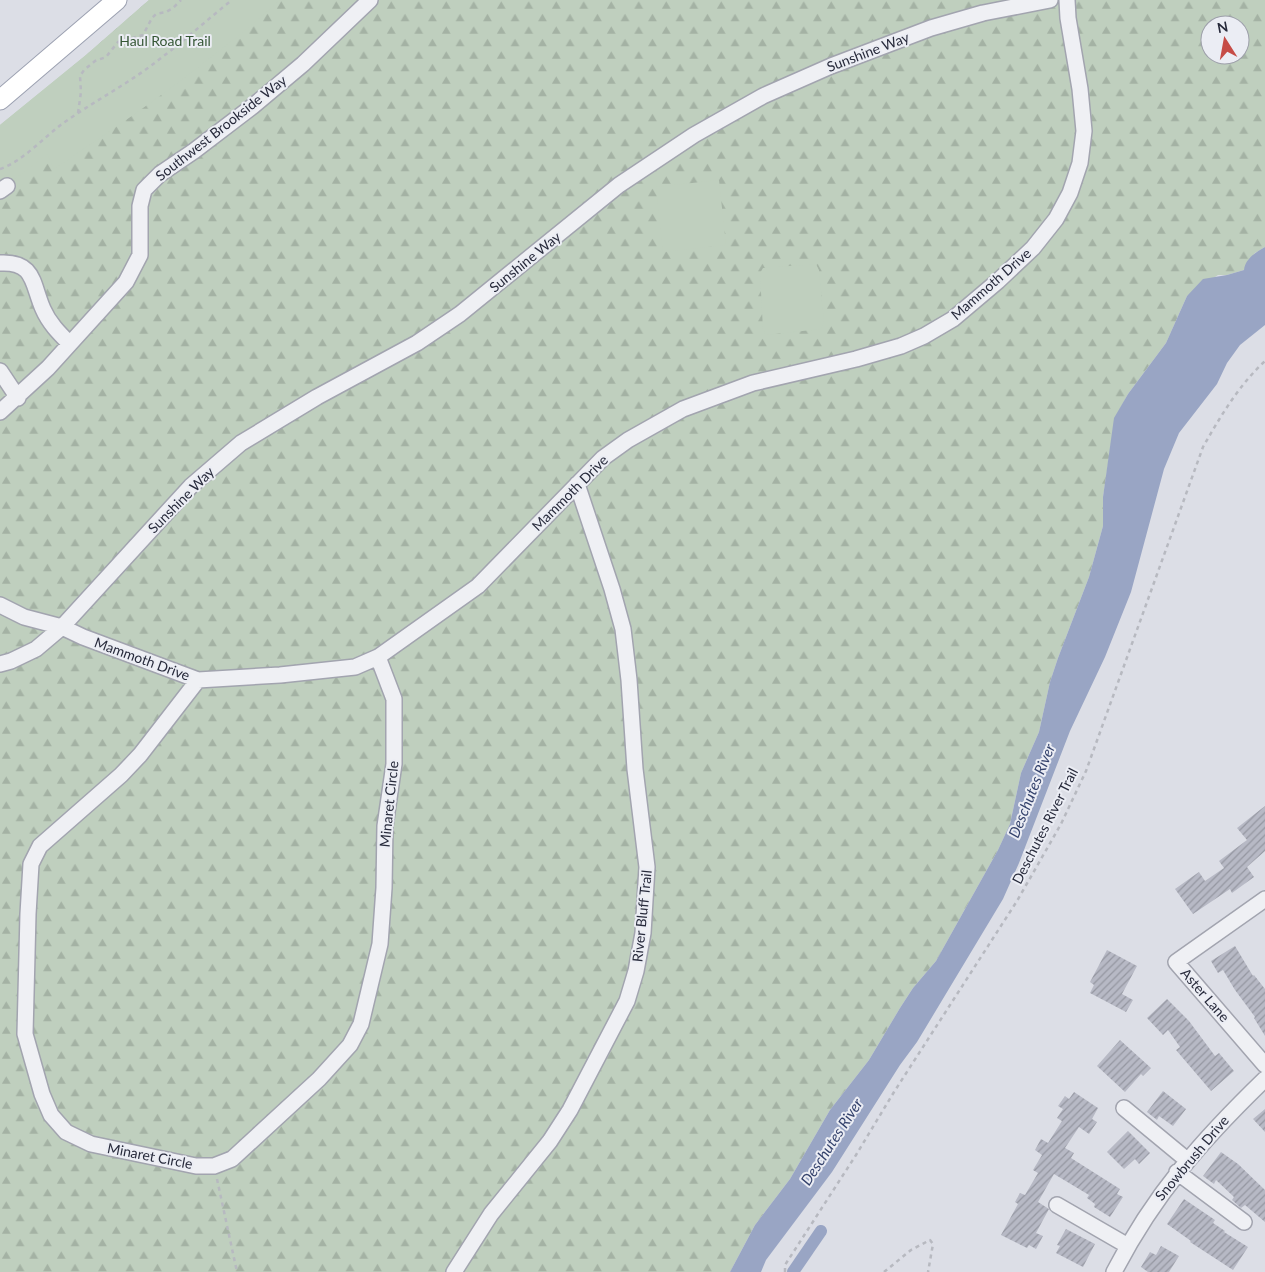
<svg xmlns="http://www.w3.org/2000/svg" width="1265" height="1272" font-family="Lato,sans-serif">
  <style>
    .forest { fill: url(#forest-firs); fill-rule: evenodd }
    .park { fill: #bfcfbe }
    .water { fill: #99a5c4 }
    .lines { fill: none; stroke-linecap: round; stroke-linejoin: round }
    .canal { stroke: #99a5c4; stroke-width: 12 }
    .building { fill: url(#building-hatch) }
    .minor-casing { stroke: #a2a4af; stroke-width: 18 }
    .major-casing { stroke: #9ca1b1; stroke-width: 21 }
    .path { stroke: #b7b9c0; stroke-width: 2.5; stroke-dasharray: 4 4; stroke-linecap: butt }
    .minor { stroke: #eff0f4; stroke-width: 15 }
    .major { stroke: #fff; stroke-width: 19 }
    .labels { text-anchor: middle; stroke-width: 4; stroke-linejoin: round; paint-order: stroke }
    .park-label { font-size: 14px; fill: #355635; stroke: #ebedf4 }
    .street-label { font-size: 14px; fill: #272a3b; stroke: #ebedf4 }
    .water-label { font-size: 15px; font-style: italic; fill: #34426c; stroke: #ebedf4 }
  </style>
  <defs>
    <pattern id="forest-firs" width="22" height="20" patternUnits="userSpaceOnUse" patternTransform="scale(1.25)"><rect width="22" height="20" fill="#bfcfbe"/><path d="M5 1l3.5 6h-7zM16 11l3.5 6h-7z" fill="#a4b2a4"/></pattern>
    <pattern id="building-hatch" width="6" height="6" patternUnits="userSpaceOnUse" patternTransform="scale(1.25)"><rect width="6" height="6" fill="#b7b9c5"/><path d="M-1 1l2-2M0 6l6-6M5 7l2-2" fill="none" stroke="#9597a1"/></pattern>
  </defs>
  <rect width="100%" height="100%" fill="#dcdee6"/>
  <path class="forest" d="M149,0H1265V247L1255,253L1244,270L1227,275H1218L1187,296L1166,343L1128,394L1115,418L1103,497V526L1089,577L1058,658L1050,682L1039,732L1021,773L1010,824L998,850L936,961L913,988L900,1008L869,1060L830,1110L790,1179L755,1225L730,1272H0V125L86,55ZM1210,25H1240V55H1210Z"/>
  <path class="park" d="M149,0H280C208,64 134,116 54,169L47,154L22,174L0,187V125L86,55Z
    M719,180L726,245L663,252L656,187Z
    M816,264L819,270L824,323L821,329L766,335L763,330L760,273L763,268Z"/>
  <path class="water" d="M1265,247V325L1240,345L1227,363L1217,384L1179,433L1164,469L1131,592L1105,657L1070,731L1019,863L1003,899L917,1042L900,1065L832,1172L766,1260L761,1272H730L755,1225L790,1179L830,1110L869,1060L900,1008L913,988L936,961L998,850L1010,824L1021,773L1039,732L1050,682L1058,658L1089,577L1103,526V497L1114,418L1128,394L1166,343L1187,296L1203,279L1227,275L1244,270C1245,259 1256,252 1265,247Z"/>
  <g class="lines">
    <path class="canal" d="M793,1272L821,1231"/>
  </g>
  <path class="building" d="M1265,806V851L1247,867L1254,877L1232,893L1230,889L1193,914L1175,889L1199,872L1205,881L1224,868L1219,861L1247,840L1237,828Z
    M1235,946L1253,976L1254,975L1265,989V1036L1254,1018L1255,1017L1235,990L1223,970L1218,973L1211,961Z
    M1107,950L1137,966L1122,994L1133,1000L1126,1012L1090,993L1094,985L1090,982Z
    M1167,999L1189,1021L1215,1056L1219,1053L1234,1071L1211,1091L1176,1050L1180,1047L1168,1030L1163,1035L1147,1018Z
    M1120,1040L1151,1068L1143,1076L1141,1074L1125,1092L1097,1066Z
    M1163,1091L1186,1109L1173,1126L1159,1116L1157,1120L1147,1112Z
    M1074,1092L1098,1108L1092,1119L1097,1122L1089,1134L1079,1127L1065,1148L1074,1153L1071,1158L1120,1189L1117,1194L1123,1197L1110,1217L1094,1207L1095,1204L1087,1198L1089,1195L1054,1174L1038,1202L1049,1209L1036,1233L1043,1236L1036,1249L1029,1245L1027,1248L1001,1235L1018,1204L1015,1202L1020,1193L1025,1195L1038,1173L1033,1170L1042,1155L1035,1150L1041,1139L1048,1143L1062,1121L1057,1118L1063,1109L1058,1106L1065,1096L1069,1099Z
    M1265,1109V1132L1253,1119Z
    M1128,1131L1150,1153L1139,1164L1135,1159L1124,1169L1107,1152Z
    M1221,1152L1238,1164L1265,1190V1222L1245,1205L1241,1208L1232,1200L1234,1197L1216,1180L1214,1184L1203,1176Z
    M1184,1199L1215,1220L1213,1223L1225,1231L1224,1232L1248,1247L1233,1270L1190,1242L1191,1241L1167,1224Z
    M1066,1229L1095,1244L1083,1267L1056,1253L1060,1246L1057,1245Z
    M1161,1246L1179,1256L1169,1272H1148L1141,1267L1150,1252L1156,1255Z"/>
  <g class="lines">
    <defs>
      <path id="minor" d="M0,191L7,186
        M0,263C35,261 32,284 43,309C49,323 59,333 69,343
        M0,371L18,398
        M0,412L48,368L126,282L140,255V206L144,190L160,174L194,151L253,106L303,64L370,0
        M0,605L24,617L62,627L83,637L198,680L280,675L355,667L378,657L478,586L603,458L628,440L683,409L753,383L856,359L901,346L924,336L953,319L998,281L1033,248L1056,219L1070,193L1080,163L1084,131L1080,89L1068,18L1067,0
        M0,664L11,661L36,649L62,627L191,486L241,443L317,397L417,343L460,314L619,185L694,135L763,96L831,66L931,28L983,13L1050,0
        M198,680L140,755L121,775L40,846L31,864L28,914L25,1034L42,1094L51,1115L66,1132L91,1144L196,1166H214L232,1159L319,1079L350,1045L361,1024L380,944L384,888L385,826L394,764V699L378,657
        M1265,899L1176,962L1265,1065
        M1124,1108L1187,1160
        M1177,1172L1244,1222
        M1057,1205L1128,1246
        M454,1272L491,1214L550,1141L570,1110L627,1001L636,971L643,933L647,867L635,769L629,680L623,629L612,589L577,484
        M1114,1272C1154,1194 1203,1139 1265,1079"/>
      <path id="major" d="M0,100L117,0"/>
    </defs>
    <use href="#minor" class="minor-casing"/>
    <use href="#major" class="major-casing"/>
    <path class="path" d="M78,113L81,92L80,76L84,70L95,61L106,57L118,42L143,35L152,18L156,14L166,12L173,8L181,0
      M0,169C23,161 42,139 62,124C94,101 130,83 161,58C185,40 208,19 232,0
      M217,1179L237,1272
      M785,1272V1265L856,1155L894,1092L1017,901L1061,824L1086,771L1203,447C1220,417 1239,385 1265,361
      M884,1272L911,1250L930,1240L933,1244L928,1272"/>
    <use href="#minor" class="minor"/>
    <use href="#major" class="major"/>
  </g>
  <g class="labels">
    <g class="park-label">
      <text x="165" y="46">Haul Road Trail</text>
    </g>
    <g class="street-label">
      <text transform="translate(868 52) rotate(-21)" y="5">Sunshine Way</text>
      <text transform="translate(221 128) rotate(-38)" y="5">Southwest Brookside Way</text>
      <text transform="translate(525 262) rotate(-39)" y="5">Sunshine Way</text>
      <text transform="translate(991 284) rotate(-41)" y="5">Mammoth Drive</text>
      <text transform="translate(570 493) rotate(-45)" y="5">Mammoth Drive</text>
      <text transform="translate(181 500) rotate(-45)" y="5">Sunshine Way</text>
      <text transform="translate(142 659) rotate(20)" y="5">Mammoth Drive</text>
      <text transform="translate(389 804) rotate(-84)" y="5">Minaret Circle</text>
      <text transform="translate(1045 826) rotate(-63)" y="5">Deschutes River Trail</text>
      <text transform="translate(642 916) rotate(-84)" y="5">River Bluff Trail</text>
      <text transform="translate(1205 995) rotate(49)" y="5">Aster Lane</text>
      <text transform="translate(150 1156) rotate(11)" y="5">Minaret Circle</text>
      <text transform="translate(1192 1158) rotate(-50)" y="5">Snowbrush Drive</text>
    </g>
    <g class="water-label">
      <text transform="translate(1032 791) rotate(-68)" y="5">Deschutes River</text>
      <text transform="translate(832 1142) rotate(-57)" y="5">Deschutes River</text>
    </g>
  </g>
  <g transform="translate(1225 40) rotate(349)"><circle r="24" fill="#ebedf4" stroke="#9d9faa"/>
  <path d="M0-4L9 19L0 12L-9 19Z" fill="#c64c46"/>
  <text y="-8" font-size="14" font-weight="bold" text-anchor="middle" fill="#272a3b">N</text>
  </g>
</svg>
